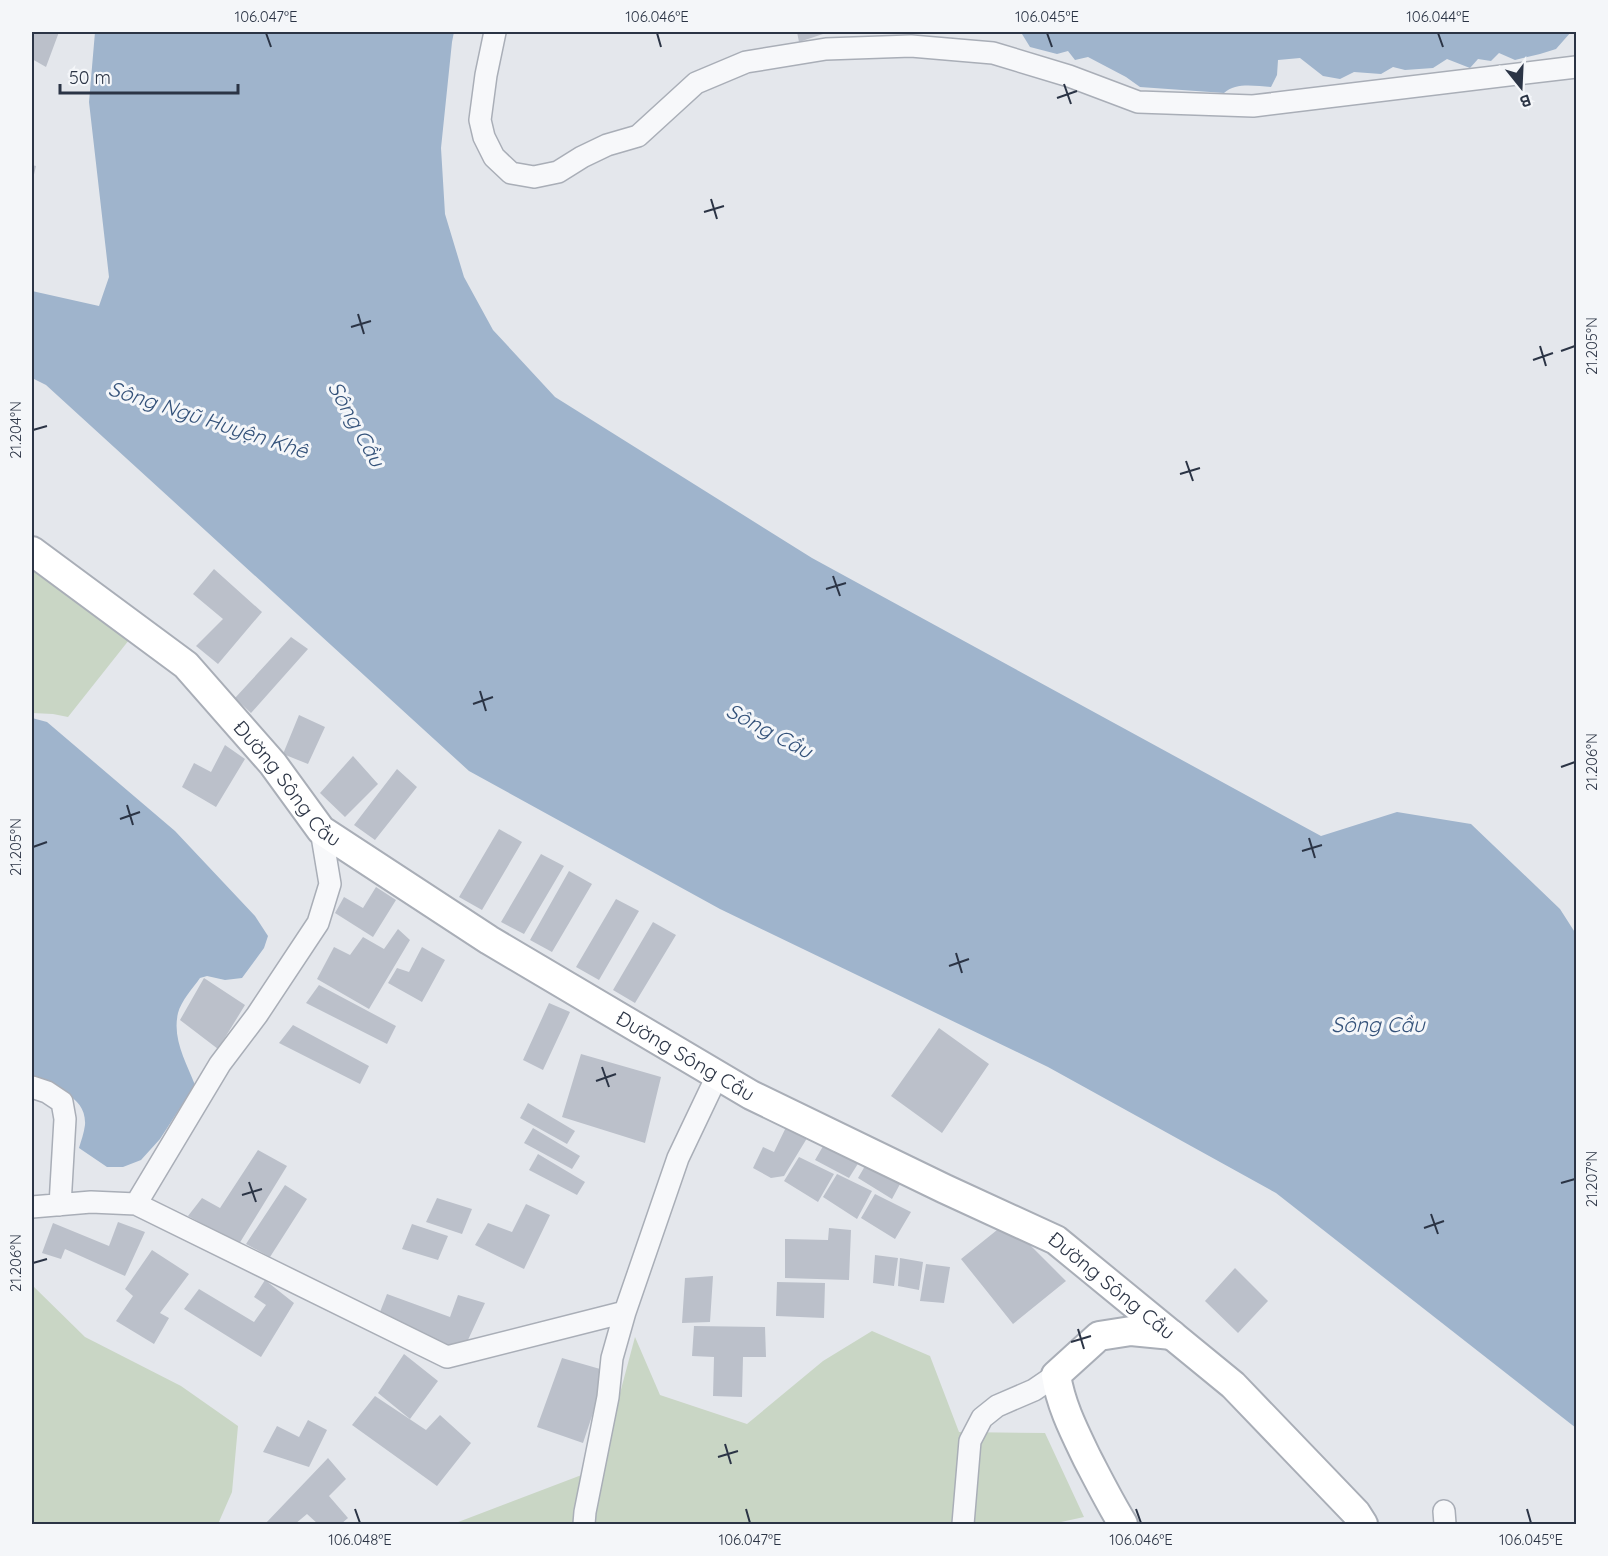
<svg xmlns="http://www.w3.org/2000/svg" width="1608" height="1556" font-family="Quicksand,sans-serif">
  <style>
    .green { fill: #c9d6c5 }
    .water { fill: #9fb4cc }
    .building { fill: #bbc0ca }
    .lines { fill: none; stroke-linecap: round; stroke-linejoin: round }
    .minor-casing { stroke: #a9aeb7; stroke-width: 24 }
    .secondary-casing { stroke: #a9aeb7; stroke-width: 32 }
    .minor { stroke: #f7f8fa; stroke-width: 21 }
    .secondary { stroke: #fff; stroke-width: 28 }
    .ticks { fill: none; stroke: #2b3445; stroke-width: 2 }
    .labels { text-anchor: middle; stroke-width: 6; stroke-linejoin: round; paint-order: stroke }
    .street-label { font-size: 20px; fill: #2b3445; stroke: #f4f6f9 }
    .water-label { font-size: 21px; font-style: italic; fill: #34527a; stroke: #f4f6f9 }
    .neatline { fill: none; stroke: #2b3445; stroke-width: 2 }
    .ticks-label { font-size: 15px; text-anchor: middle; fill: #2b3445 }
  </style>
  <rect width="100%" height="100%" fill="#e4e7ec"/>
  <path class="green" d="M32,567L129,640L68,717L53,714L32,713Z
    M32,1285L85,1337L181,1386L238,1426L232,1492L218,1524H32Z
    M872,1331L930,1356L959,1432L1045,1433L1084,1517L1052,1524H453L600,1468L635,1337L660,1395L747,1424L823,1361Z"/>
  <path class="water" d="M95,32H454L452,42L441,148L445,214L464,277L493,330L555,397L812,558L1321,836L1397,812L1471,824L1560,909L1576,934V1428L1276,1193L1048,1067L720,909L469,771L46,385L32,378V291L99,306L109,277L89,102Z
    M1012,32H1571L1556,49L1540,54L1515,60L1499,53L1491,61L1478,59L1470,68L1447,59L1433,68L1405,70L1393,67L1381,74L1354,72L1340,79L1323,76L1300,58L1278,60L1277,75L1271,87C1255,86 1236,82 1224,93L1140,87L1126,77L1088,57L1075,60L1068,51L1057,54L1030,47L1022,34Z
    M32,718L47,722L175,831L255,916L268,936L264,948L242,978L225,980L207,976L200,978C193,988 181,1001 178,1013C172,1039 186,1062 195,1085L160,1139L141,1160L123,1167H107L79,1148C81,1141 84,1133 85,1125C87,1095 54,1089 32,1080Z"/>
  <path class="building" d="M32,32H59L46,67L32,59Z
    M797,32H829L799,42Z
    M32,165L36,166L32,183Z
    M214,569L262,612L218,664L196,646L223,619L193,594Z
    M291,637L308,649L251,713L235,698Z
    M299,715L325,727L308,764L283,754Z
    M225,745L245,759L216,807L182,787L194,763L211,772Z
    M353,756L378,784L345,817L320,793Z
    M397,769L417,787L375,840L354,825Z
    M499,829L522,842L482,910L459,897Z
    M541,854L564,866L524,934L501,922Z
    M569,871L592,884L552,952L530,940Z
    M376,887L396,900L373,937L335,913L344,897L363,908Z
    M616,899L639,911L599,980L576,967Z
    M653,922L676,935L635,1003L613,990Z
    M398,929L410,940L369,1009L317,979L334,947L350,955L363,937L384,949Z
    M422,947L445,960L422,1002L388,983L397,968L409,972Z
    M204,978L245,1005L218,1049L180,1020Z
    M319,985L396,1026L387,1044L306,1003Z
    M549,1003L570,1012L543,1070L523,1060Z
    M293,1025L369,1066L360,1084L279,1043Z
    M939,1028L989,1064L942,1133L891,1096Z
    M581,1054L661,1077L645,1143L562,1117Z
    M528,1103L575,1131L567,1144L520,1118Z
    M790,1119L812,1130L784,1176L771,1178L753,1168L763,1147L774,1152Z
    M533,1128L580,1156L572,1169L524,1143Z
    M829,1136L864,1154L849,1178L815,1160Z
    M258,1150L287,1166L239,1244L188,1216L202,1198L220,1208Z
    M538,1154L585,1182L577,1195L529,1170Z
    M872,1154L907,1171L892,1199L858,1178Z
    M799,1157L834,1174L818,1202L784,1181Z
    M837,1174L872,1191L857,1219L823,1197Z
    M285,1185L307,1199L270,1257L246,1244Z
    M875,1194L911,1212L895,1239L861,1218Z
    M437,1198L472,1209L462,1234L426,1222Z
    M526,1204L550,1215L524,1269L475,1245L488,1223L512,1232Z
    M118,1222L145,1232L125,1276L65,1249L61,1259L42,1253L53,1223L109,1246Z
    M1007,1222L1066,1281L1013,1324L961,1259Z
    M412,1224L448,1236L438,1260L402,1249Z
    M829,1228L851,1230L849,1280L785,1278V1239L828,1240Z
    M152,1250L189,1274L160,1313L169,1318L154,1344L116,1321L133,1296L125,1289Z
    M875,1255L898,1258L894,1286L873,1283Z
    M900,1258L923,1262L919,1290L898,1286Z
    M926,1264L950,1267L944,1303L920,1301Z
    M1235,1268L1268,1301L1238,1333L1205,1301Z
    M713,1276L710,1322L682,1323L685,1278Z
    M265,1280L294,1303L261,1357L184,1309L199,1289L254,1322L266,1305L254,1297Z
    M777,1282L825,1283L824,1318L776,1316Z
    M387,1294L450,1317L458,1295L485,1303L462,1353L378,1317Z
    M694,1326L765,1327L766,1357H743L742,1397L713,1396L714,1357L692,1356Z
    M404,1354L438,1381L410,1419L378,1393Z
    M562,1358L607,1371L583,1443L537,1427Z
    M375,1396L426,1430L440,1415L471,1443L437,1486L352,1425Z
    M308,1420L327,1430L309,1467L263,1452L277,1426L299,1437Z
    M328,1458L346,1479L329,1496L348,1518L341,1524H318L307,1514L295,1524H265Z"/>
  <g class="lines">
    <defs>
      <path id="minor" d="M495,32L486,75L480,120L484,137L494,157L511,173L534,177L558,172L582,157L607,145L638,136L696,83L746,62L826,49L911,46L993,53L1069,76L1138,102L1253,106L1576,67
        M32,1087L47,1092L62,1102L65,1119L60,1205
        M136,1204L447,1357L625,1312
        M32,1207L91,1202L136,1204L220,1064L257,1015L318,923L330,884L321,830
        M1444,1511L1445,1524
        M584,1524L585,1512L608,1397L612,1358L625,1312L678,1158L717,1076
        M963,1524L970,1441L982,1418L997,1406L1034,1390L1056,1375"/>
      <g id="secondary">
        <path id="s1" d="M32,551L186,665L273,764L321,830L489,940L751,1095L945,1189L1056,1240L1233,1385L1356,1513L1363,1524"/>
        <path d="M1123,1524C1110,1503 1099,1481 1087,1458C1074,1431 1061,1406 1056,1375L1099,1336L1131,1331L1172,1335"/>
      </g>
    </defs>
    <use href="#minor" class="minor-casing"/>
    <use href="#secondary" class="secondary-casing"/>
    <use href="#minor" class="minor"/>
    <use href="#secondary" class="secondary"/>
  </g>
  <path class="ticks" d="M266,33L271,47M657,33L661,47M1047,33L1052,47M1438,33L1443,47M1064,84L1071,104M1057,98L1077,91M711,199L717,219M704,212L724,206M358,314L364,334M351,327L371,321M1540,346L1546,366M1561,351L1575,346M1533,360L1553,353M33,430L47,426M1186,461L1193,481M1180,474L1200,468M833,576L840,596M826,589L846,583M480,691L486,711M473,704L493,697M1561,767L1575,762M127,805L133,825M120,819L140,812M1309,838L1315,858M33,847L47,842M1302,851L1322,845M956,953L962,973M949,966L969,959M602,1067L609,1087M596,1081L616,1074M249,1182L256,1202M1561,1183L1575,1179M242,1195L262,1189M1431,1214L1438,1234M1424,1228L1444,1221M33,1263L47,1259M1078,1329L1084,1349M1071,1342L1091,1336M725,1444L731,1464M718,1457L738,1451M355,1509L360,1523M746,1509L750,1523M1136,1509L1141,1523M1527,1509L1531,1523"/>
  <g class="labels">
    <g class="street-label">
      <text dy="7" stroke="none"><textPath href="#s1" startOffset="348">Đường Sông Cầu</textPath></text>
      <text dy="7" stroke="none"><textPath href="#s1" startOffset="834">Đường Sông Cầu</textPath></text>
      <text dy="7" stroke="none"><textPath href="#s1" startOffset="1320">Đường Sông Cầu</textPath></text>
    </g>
    <g class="water-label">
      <text transform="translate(208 420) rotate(18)" y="7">Sông Ngũ Huyện Khê</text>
      <text transform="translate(356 424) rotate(61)" y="7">Sông Cầu</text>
      <text transform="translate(769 731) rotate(28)" y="7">Sông Cầu</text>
      <text x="1378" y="1032">Sông Cầu</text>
    </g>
  </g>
  <rect width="1608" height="1556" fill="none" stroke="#f4f6f9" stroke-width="66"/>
  <g transform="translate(1521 87) rotate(162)" stroke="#f4f6f9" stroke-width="4.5" paint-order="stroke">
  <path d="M0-4.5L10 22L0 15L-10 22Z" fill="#2b3445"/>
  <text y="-9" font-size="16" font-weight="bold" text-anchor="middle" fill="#2b3445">B</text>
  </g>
  <path d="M60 84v9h178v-9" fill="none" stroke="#2b3445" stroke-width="3"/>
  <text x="69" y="84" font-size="18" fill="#2b3445" stroke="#f4f6f9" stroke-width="4.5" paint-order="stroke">50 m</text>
  <rect x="33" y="33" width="1542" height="1490" class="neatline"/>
  <g class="ticks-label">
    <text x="266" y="22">106.047°E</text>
    <text x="657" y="22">106.046°E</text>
    <text x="1047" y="22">106.045°E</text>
    <text x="1438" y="22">106.044°E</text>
    <text transform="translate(1592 346) rotate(-90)" y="5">21.205°N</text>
    <text transform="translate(16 430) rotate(-90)" y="5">21.204°N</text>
    <text transform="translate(1592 762) rotate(-90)" y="5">21.206°N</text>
    <text transform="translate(16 847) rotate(-90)" y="5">21.205°N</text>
    <text transform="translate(1592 1179) rotate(-90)" y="5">21.207°N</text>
    <text transform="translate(16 1263) rotate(-90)" y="5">21.206°N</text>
    <text x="360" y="1545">106.048°E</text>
    <text x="750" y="1545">106.047°E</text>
    <text x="1141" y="1545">106.046°E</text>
    <text x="1531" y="1545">106.045°E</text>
  </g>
</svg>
